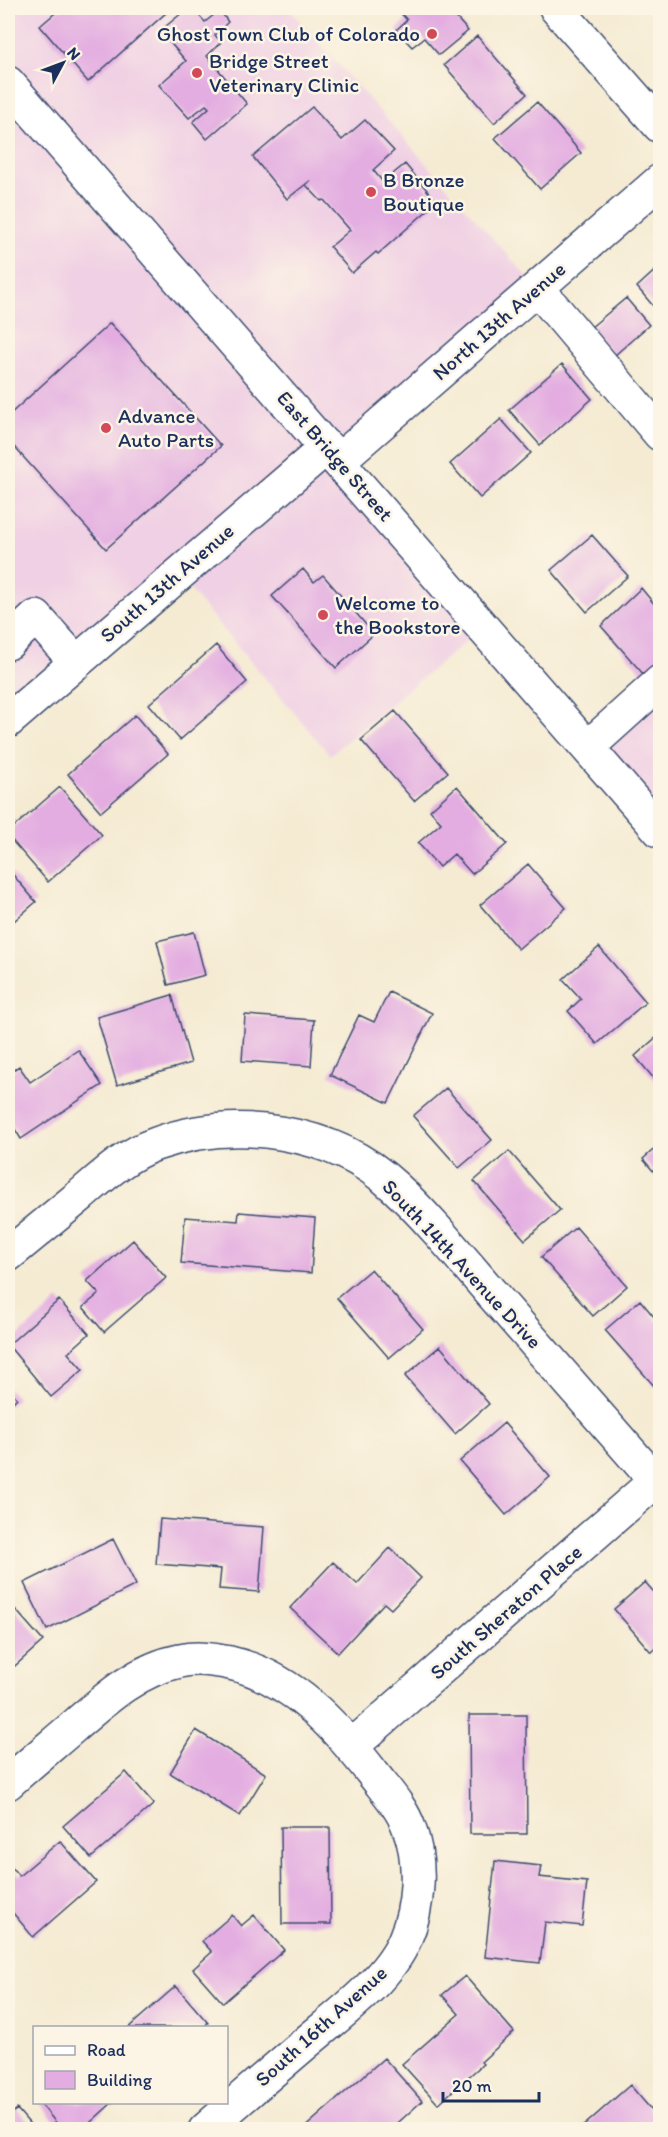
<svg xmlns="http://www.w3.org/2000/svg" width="668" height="2137" font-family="Itim,sans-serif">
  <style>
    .built { fill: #f0d0e4 }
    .building { fill: #e3ade1 }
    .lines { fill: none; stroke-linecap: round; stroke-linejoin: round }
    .minor-casing { stroke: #3c4b70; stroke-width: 36 }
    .major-casing { stroke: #3c4b70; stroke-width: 36 }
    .minor { stroke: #fff; stroke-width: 33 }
    .major { stroke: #fff; stroke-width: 33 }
    .poi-dot { fill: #d1495b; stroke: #fcf5e5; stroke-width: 2 }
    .labels { text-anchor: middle; stroke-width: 5; stroke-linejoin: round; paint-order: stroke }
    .poi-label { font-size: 21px; fill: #1b2f5e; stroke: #fcf5e5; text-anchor: start }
    .street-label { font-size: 21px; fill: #1b2f5e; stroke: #fcf5e5 }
  </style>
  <rect width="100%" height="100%" fill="#fcf5e5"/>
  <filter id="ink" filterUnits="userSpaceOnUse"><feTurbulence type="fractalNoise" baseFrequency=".0167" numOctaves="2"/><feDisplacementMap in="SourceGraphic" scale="12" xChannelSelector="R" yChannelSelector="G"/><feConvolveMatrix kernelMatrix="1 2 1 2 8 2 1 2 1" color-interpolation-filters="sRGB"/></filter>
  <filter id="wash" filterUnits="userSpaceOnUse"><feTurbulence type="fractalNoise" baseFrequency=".008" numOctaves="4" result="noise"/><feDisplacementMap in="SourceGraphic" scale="24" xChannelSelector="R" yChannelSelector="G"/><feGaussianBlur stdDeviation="1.35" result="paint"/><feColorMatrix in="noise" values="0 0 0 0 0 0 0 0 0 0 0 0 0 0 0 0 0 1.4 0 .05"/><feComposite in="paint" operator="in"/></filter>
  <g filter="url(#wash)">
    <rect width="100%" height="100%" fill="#f5ebd3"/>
    <path class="built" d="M8,8H288L537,288L338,461L483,627L330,755L177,575L8,721Z
      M660,682V831L588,747Z"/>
    <g id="blocks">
      <path class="building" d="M61,8H166L168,11L88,82L40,26Z
        M188,8H192L205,22L220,10L228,22L215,35L221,42L207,56L247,104L207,139L193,122L209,108L206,105L189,118L159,85L186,61L160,31Z
        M396,8H455L457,10L453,14L468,31L439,55L424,38L412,47L396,30L407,20Z
        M477,36L527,94L494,123L444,65Z
        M537,102L581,153L540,189L495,138Z
        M312,107L342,140L365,120L394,151L373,170L383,182L405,164L437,202L378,254L376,252L352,273L330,247L350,230L324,200L321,201L306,185L311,180L287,199L253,157Z
        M660,266V314L637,287Z
        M626,298L649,325L614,356L590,328Z
        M110,323L221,446L106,549L8,440V416Z
        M562,364L592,399L540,445L509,410Z
        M501,419L531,453L480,498L450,464Z
        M592,535L628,576L587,612L551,570Z
        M303,569L314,582L323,575L374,634L336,668L272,596Z
        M641,588L660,611V660L644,675L601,626Z
        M216,645L247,682L180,740L149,704Z
        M395,711L448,772L414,801L361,740Z
        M135,715L168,754L101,812L68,774Z
        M457,786L507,844L472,874L454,854L439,867L418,843L441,823L430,810Z
        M60,787L102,835L48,882L8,836V832Z
        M528,864L566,908L518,949L480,905Z
        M8,869L36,902L8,926Z
        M194,932L205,975L168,985L157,941Z
        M599,947L646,1002L597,1044L568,1011L581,999L563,979Z
        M389,992L432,1013L388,1103L330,1075L359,1015L374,1022Z
        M172,995L191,1063L117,1085L97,1017Z
        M245,1015L314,1020L311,1066L242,1061Z
        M660,1034V1086L635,1056Z
        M78,1050L102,1085L21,1139L8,1118V1074L19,1066L30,1082Z
        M446,1088L492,1140L459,1168L413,1116Z
        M660,1144V1179L643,1159Z
        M509,1151L560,1210L525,1240L474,1181Z
        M239,1212L315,1218L311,1273L181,1263L185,1217L238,1221Z
        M576,1227L627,1286L593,1316L541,1257Z
        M133,1240L166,1278L104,1332L83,1307L99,1294L87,1281Z
        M371,1269L423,1329L389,1358L337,1298Z
        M59,1300L89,1334L68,1353L83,1370L51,1397L8,1345Z
        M640,1300L660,1324V1383L655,1387L605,1330Z
        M440,1346L489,1404L455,1434L405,1376Z
        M8,1388L17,1398L8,1407Z
        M504,1423L550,1477L506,1515L460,1461Z
        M160,1519L264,1527L259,1592L219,1589L221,1569L156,1564Z
        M113,1539L136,1585L47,1630L24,1583Z
        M390,1548L421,1578L391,1609L384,1603L338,1653L290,1608L333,1562L357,1584Z
        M645,1582L660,1599V1644L651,1652L614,1609Z
        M8,1601L43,1641L8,1672Z
        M469,1715H526L527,1834H470Z
        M196,1730L266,1774L240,1816L170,1773Z
        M126,1772L154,1804L91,1858L63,1826Z
        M281,1827H330L331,1924H282Z
        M60,1841L96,1882L33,1937L8,1907V1863L19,1876Z
        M495,1861L541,1866L539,1877L587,1882L582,1926L545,1922L540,1963L485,1957Z
        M232,1915L241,1926L254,1915L284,1950L223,2003L193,1969L212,1952L202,1941Z
        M465,1976L514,2032L481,2062L483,2064L438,2104L402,2064L459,2014L442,1995Z
        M176,1986L208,2023L203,2028H128Z
        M384,2058L422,2101L390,2130H302Z
        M630,2085L660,2120V2128L579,2130Z
        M39,2102H113L82,2130H62Z
        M17,2109L35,2130H8V2117Z"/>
    </g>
  </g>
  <g filter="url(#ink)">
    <use href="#blocks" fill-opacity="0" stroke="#3c4b70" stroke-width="1.5"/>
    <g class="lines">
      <defs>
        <path id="minor" d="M556,8L660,126
          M537,288L660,434
          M338,461L660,181
          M8,643L36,617L76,662
          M8,721L327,447
          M588,747L660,682
          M8,1255C32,1235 57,1215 81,1195C104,1175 127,1154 156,1144C234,1116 333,1129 395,1187C435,1224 471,1271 508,1312C559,1370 610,1428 660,1486
          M352,1746L660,1477
          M8,1783C29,1764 51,1746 73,1727C105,1699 138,1669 180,1661C197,1657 214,1660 230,1663C292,1677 336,1726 374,1775C387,1792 402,1808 409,1828C422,1861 419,1907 405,1939C389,1978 340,2014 308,2041C274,2070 239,2100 205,2130"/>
        <path id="major" d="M8,83L660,831"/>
      </defs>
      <use href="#minor" class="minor-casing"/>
      <use href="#major" class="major-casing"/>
      <use href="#minor" class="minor"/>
      <use href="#major" class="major"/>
    </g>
  </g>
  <g class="poi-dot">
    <circle cx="432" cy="34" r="6"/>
    <circle cx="197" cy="73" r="6"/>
    <circle cx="371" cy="192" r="6"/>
    <circle cx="106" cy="428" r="6"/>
    <circle cx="323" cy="615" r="6"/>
  </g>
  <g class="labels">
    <g class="poi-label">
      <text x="420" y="41" text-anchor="end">Ghost Town Club of Colorado</text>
      <text x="209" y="68">Bridge Street<tspan x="209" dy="24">Veterinary Clinic</tspan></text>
      <text x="383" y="187">B Bronze<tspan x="383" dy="24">Boutique</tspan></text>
      <text x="118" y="423">Advance<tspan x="118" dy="24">Auto Parts</tspan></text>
      <text x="335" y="610">Welcome to<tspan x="335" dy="24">the Bookstore</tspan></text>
    </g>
    <g class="street-label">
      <text transform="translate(499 321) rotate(-41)" y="7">North 13th Avenue</text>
      <text transform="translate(335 456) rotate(49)" y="7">East Bridge Street</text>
      <text transform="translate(167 583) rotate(-41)" y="7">South 13th Avenue</text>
      <text transform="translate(462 1264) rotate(47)" y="7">South 14th Avenue Drive</text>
      <text transform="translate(506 1612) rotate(-41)" y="7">South Sheraton Place</text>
      <text transform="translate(321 2026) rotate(-42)" y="7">South 16th Avenue</text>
    </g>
  </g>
  <rect width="668" height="2137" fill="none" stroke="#fcf5e5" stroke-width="30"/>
  <rect x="33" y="2026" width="195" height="78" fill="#fcf5e5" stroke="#a2a6af" stroke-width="1.5"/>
  <rect x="45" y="2046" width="30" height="9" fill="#ffffff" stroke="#a2a6af" stroke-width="1.5"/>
  <text x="87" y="2056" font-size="18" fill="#1b2f5e">Road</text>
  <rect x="45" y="2071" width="30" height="18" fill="#e3ade1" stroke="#a2a6af" stroke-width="1.5"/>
  <text x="87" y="2086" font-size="18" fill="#1b2f5e">Building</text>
  <g transform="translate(63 63) rotate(49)" stroke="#fcf5e5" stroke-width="4.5" paint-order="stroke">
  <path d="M0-4.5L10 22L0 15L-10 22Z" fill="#1b2f5e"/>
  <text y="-9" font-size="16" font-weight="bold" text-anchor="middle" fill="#1b2f5e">N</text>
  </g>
  <path d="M443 2092v9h96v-9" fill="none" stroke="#1b2f5e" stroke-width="3"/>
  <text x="452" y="2092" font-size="18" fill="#1b2f5e" stroke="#fcf5e5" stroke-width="4.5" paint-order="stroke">20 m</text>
</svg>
